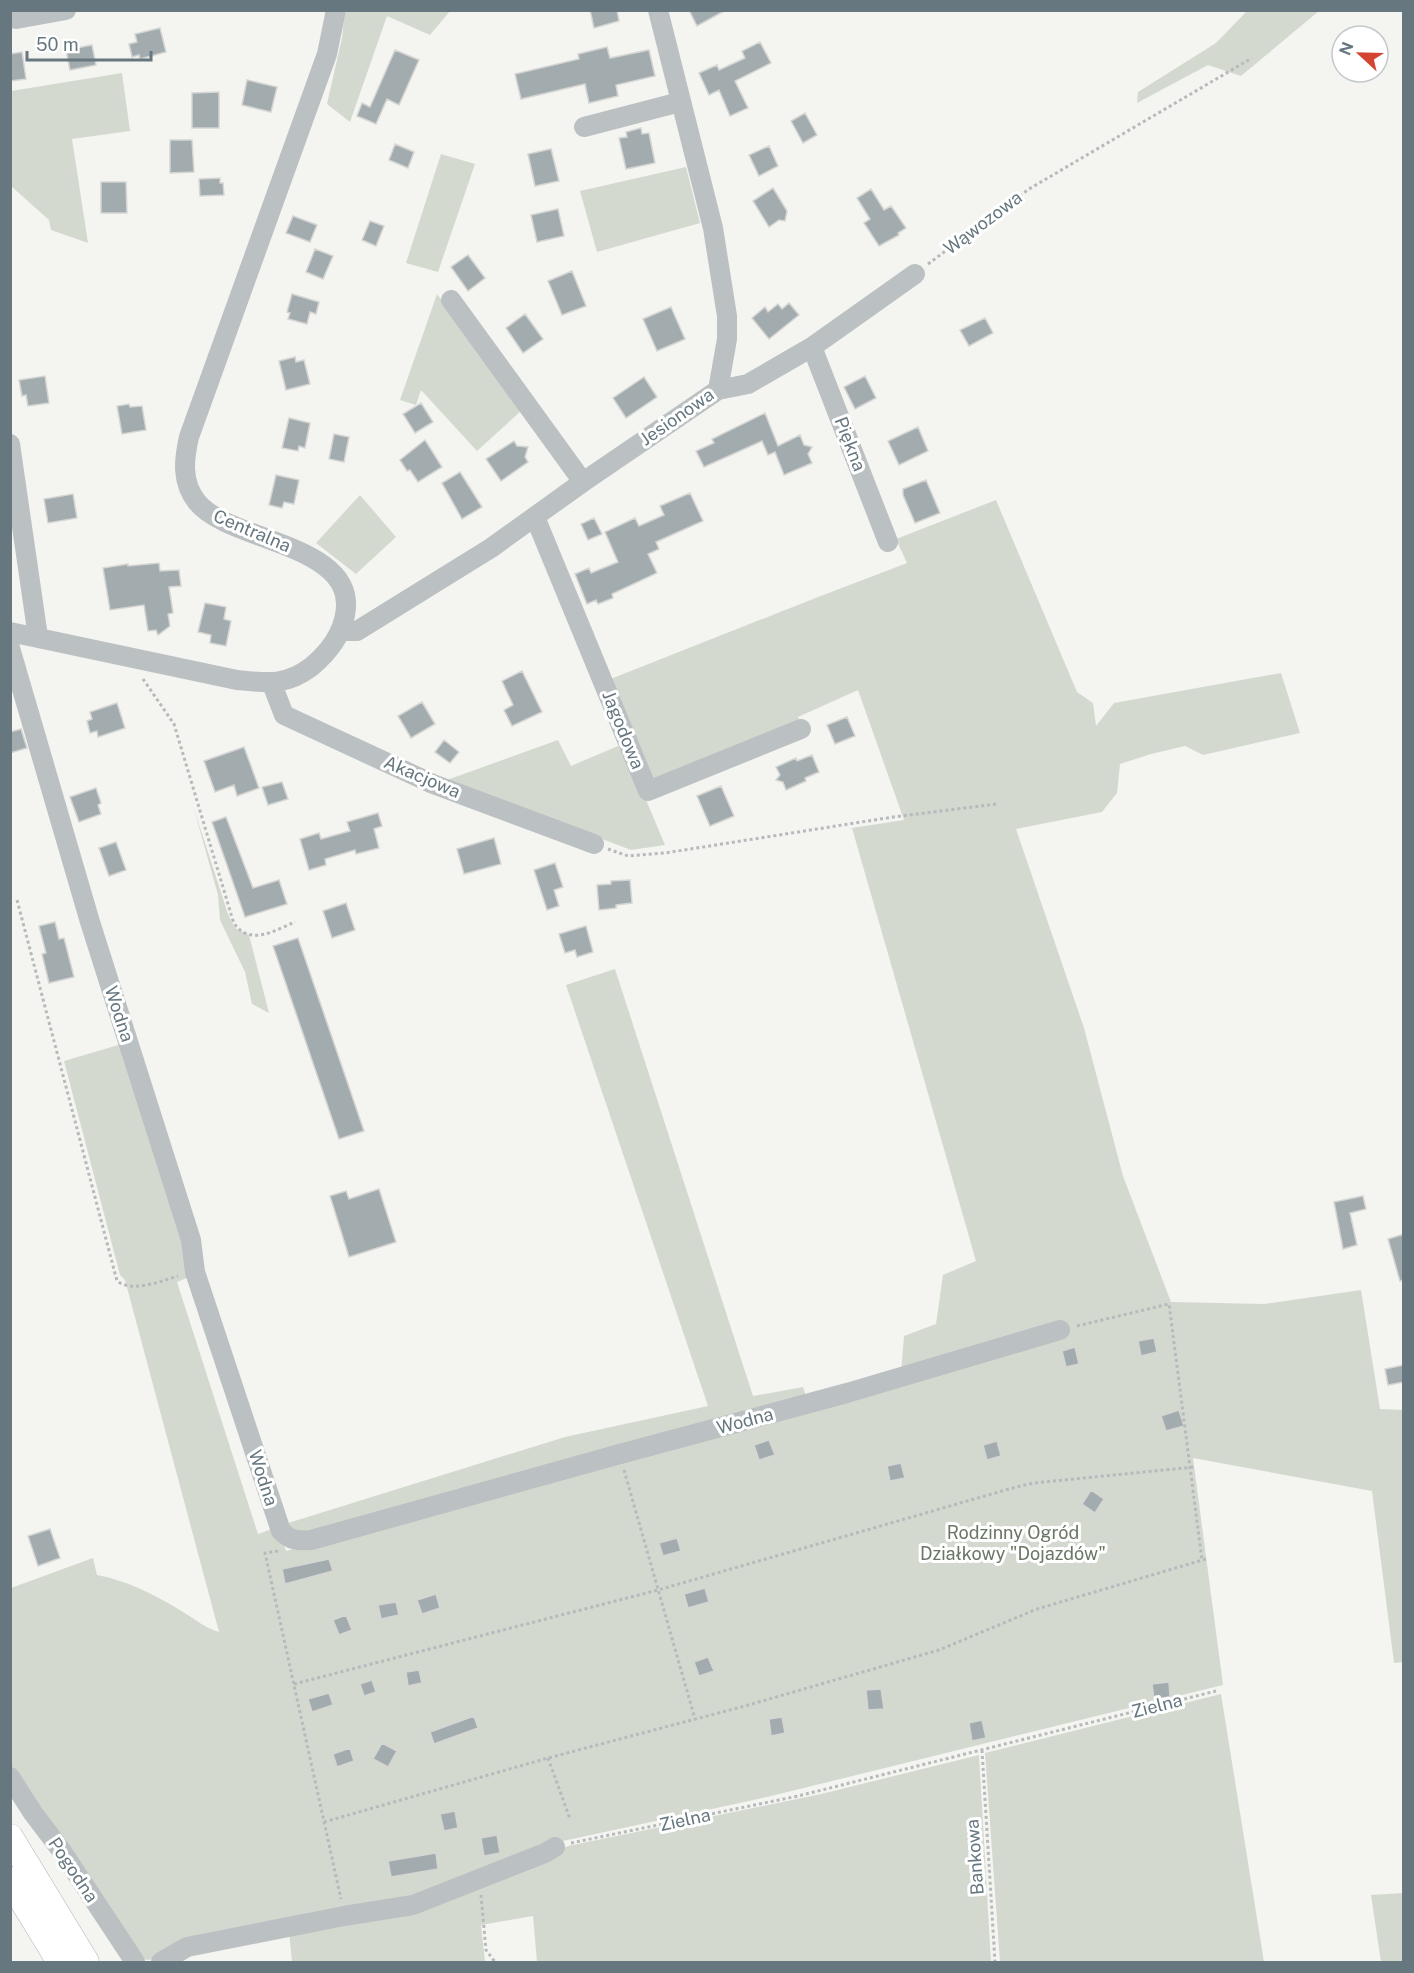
<svg xmlns="http://www.w3.org/2000/svg" width="1414" height="1973" font-family="'Public Sans',sans-serif">
  <style>
    .green { fill: #d4d9d0 }
    .building { fill: #a2abae; stroke: #d5d5d3; stroke-width: 1.5 }
    .lines { fill: none; stroke-linecap: round; stroke-linejoin: round }
    .major-casing { stroke: #afb4b6; stroke-width: 27 }
    .path { stroke: #b7babc; stroke-width: 3; stroke-dasharray: 3 3; stroke-linecap: butt }
    .minor { stroke: #bbc0c2; stroke-width: 20 }
    .major { stroke: #fff; stroke-width: 26 }
    .labels { text-anchor: middle; stroke-width: 6; stroke-linejoin: round; paint-order: stroke }
    .street-label { font-size: 18px; fill: #66777f; stroke: #fff }
    .park-label { font-size: 18px; fill: #6a7764; stroke: #fff }
  </style>
  <rect width="100%" height="100%" fill="#f4f4f0"/>
  <path class="green" d="M1248,10L1319,11L1241,76L1208,65L1137,103L1138,92L1216,43Z
    M345,11H450L430,35L387,16L350,122L327,104L342,38Z
    M122,73L130,131L72,139L88,243L51,230L49,220L11,186V91Z
    M441,154L475,164L438,272L406,263Z
    M686,167L700,223L597,252L580,191Z
    M437,294L522,410L477,451L421,390L416,405L400,400Z
    M360,495L396,537L356,574L316,543Z
    M996,500L1077,692L1093,703L1096,726L1114,703L1281,673L1300,733L1203,755L1185,746L1151,754L1120,764L1117,793L1102,812L1016,829L1084,1028L1123,1176L1171,1302L1264,1304L1361,1290L1380,1409L1403,1410V1662L1394,1663L1372,1491L1193,1458L1223,1685L767,1797L563,1841L412,1899L149,1960L142,1959L11,1769V1588L93,1558L97,1575C128,1581 156,1595 183,1612C195,1619 205,1628 219,1632L125,1280L120,1275L64,1061L125,1043L199,1273L177,1282L258,1534L278,1527L286,1551L443,1510L901,1373L904,1336L936,1324L943,1275L976,1261L852,828L904,820L858,690L798,717L801,724L650,781L608,680L813,599L907,563L896,539Z
    M558,740L571,766L618,746L644,795L665,845L631,850L447,780Z
    M194,809L228,914L235,928L249,935L269,1013L252,1004L245,972L220,920L218,895Z
    M615,969L753,1396L803,1387L807,1399L302,1536L285,1524L565,1437L708,1406L566,985Z
    M1221,1694L1264,1962H1000L985,1753Z
    M979,1755L991,1962H537L533,1916L481,1925L485,1962H292L289,1932L476,1887L568,1846L821,1794Z
    M1403,1893V1962H1381L1371,1895Z"/>
  <path class="building" d="M590,10H617L619,21L594,28Z
    M689,10H726L697,26Z
    M160,28L166,52L140,59L139,55L132,57L129,44L137,42L135,34Z
    M760,42L771,63L735,81L748,108L730,116L719,90L709,95L699,73L717,65L719,70L745,58L742,51Z
    M92,45L96,65L70,70L66,50Z
    M607,47L610,58L649,50L655,76L616,85L618,96L589,103L585,84L521,99L515,74L579,59L578,54Z
    M395,50L419,60L399,105L387,99L376,124L357,116L362,103L370,107Z
    M22,52L26,79L10,81V54Z
    M247,80L277,87L271,112L242,105Z
    M219,92V128H192V93Z
    M805,113L817,135L803,143L791,121Z
    M641,128L642,134L649,133L655,163L626,169L619,138L627,137L626,132Z
    M170,140H192L194,172L170,173Z
    M395,144L414,152L408,168L389,160Z
    M769,146L778,166L759,176L749,155Z
    M551,149L559,181L535,186L528,154Z
    M220,178V183H223L224,195L200,196L199,179Z
    M101,182H126L127,213H101Z
    M773,188L787,211L785,221L779,220L769,227L753,201Z
    M871,189L884,210L891,206L906,228L898,233L899,235L879,246L864,223L870,219L857,198Z
    M558,209L564,236L537,242L531,215Z
    M293,216L317,225L310,242L286,233Z
    M370,221L384,226L376,246L362,240Z
    M315,249L333,256L323,279L306,272Z
    M468,255L485,278L468,291L451,267Z
    M572,271L586,306L562,315L548,281Z
    M292,294L319,302L316,314L310,312L307,324L288,319L290,313L287,312Z
    M789,303L799,315L769,339L752,318L765,307L768,312L778,304L782,309Z
    M671,307L685,339L657,351L643,319Z
    M525,314L543,339L523,353L506,328Z
    M985,318L993,333L969,346L960,330Z
    M295,357L296,362L304,360L310,384L286,390L279,361Z
    M45,376L49,403L28,406L26,395L22,396L19,380Z
    M865,376L876,398L855,409L844,387Z
    M644,377L657,397L626,418L613,398Z
    M421,403L433,422L415,433L403,414Z
    M129,404L130,407L142,406L146,430L122,434L117,406Z
    M765,413L778,446L800,435L804,445L812,447L808,454L812,463L784,475L775,452L768,455L762,441L704,467L696,451L714,443L712,439Z
    M289,418L310,423L305,448L299,446L298,451L282,448Z
    M918,427L928,451L899,465L888,441Z
    M334,434L349,437L344,462L329,459Z
    M425,440L442,467L418,482L410,470L407,471L400,460Z
    M514,441L517,446L528,447L525,457L528,462L501,481L486,459Z
    M460,472L482,507L462,519L442,483Z
    M276,475L299,480L294,504L284,502L282,508L269,505Z
    M926,480L940,513L915,523L903,495V489Z
    M690,493L703,521L656,542L659,549L648,554L657,573L612,594L613,598L598,604L596,600L587,604L575,574L589,568L591,573L618,562L605,532L635,518L639,526L664,515L660,506Z
    M73,494L77,518L48,523L44,499Z
    M594,518L602,534L588,540L581,524Z
    M159,563L160,571L179,570L181,586L169,587L173,613L168,614L170,626L158,635L156,630L148,631L144,605L110,610L103,568L128,564V566Z
    M205,603L226,607L224,619L231,621L226,646L210,643L211,635L198,632Z
    M522,671L542,712L512,726L504,710L513,705L502,681Z
    M422,702L435,724L411,738L398,716Z
    M117,703L125,728L98,737L97,731L90,733L87,721L92,719L90,712Z
    M847,717L855,736L835,744L827,725Z
    M21,729L27,748L10,753V732Z
    M444,740L459,752L450,763L435,752Z
    M244,747L259,788L237,796L234,785L215,792L204,761Z
    M812,755L819,772L805,778L806,781L786,790L783,782L776,780L780,775L776,767L796,758L797,761Z
    M282,782L288,799L268,805L262,787Z
    M721,786L734,816L710,826L697,796Z
    M96,788L101,803L98,805L101,814L79,822L70,797Z
    M378,813L382,826L374,829L379,848L356,854L355,850L325,859L326,865L309,870L300,839L319,833L321,839L350,831L347,822Z
    M226,817L253,888L279,880L287,904L245,917L212,822Z
    M494,838L501,864L464,874L457,849Z
    M116,842L126,870L109,876L99,848Z
    M555,863L563,887L554,890L559,906L547,910L534,870Z
    M630,880L632,903L616,905V908L599,910L597,885L611,884V881Z
    M346,903L355,930L332,938L323,911Z
    M55,922L59,939L64,938L74,977L49,983L42,954L46,953L39,926Z
    M586,926L593,952L577,957L575,950L565,953L559,934Z
    M298,938L364,1131L339,1139L273,946Z
    M379,1189L396,1242L349,1257L330,1196L346,1191L349,1199Z
    M1363,1196L1366,1209L1350,1213L1357,1245L1343,1249L1334,1202Z
    M1404,1234V1280L1400,1281L1388,1239Z
    M1154,1338L1157,1352L1141,1356L1138,1341Z
    M1075,1347L1079,1364L1066,1367L1062,1351Z
    M1404,1365V1382L1388,1385L1385,1369Z
    M1179,1410L1184,1426L1166,1431L1161,1416Z
    M769,1440L775,1455L759,1460L754,1445Z
    M997,1441L1001,1456L987,1460L983,1445Z
    M901,1463L905,1478L890,1481L887,1466Z
    M1091,1490L1104,1499L1095,1513L1082,1504Z
    M50,1529L60,1558L38,1566L28,1536Z
    M677,1538L681,1551L663,1556L659,1543Z
    M329,1559L333,1571L285,1584L282,1569Z
    M705,1588L709,1602L688,1608L684,1594Z
    M436,1594L440,1608L422,1614L417,1600Z
    M396,1602L399,1615L381,1619L378,1605Z
    M346,1615L352,1630L339,1635L333,1620Z
    M708,1657L714,1671L699,1676L694,1662Z
    M419,1670L422,1683L408,1686L406,1672Z
    M372,1680L376,1692L364,1696L360,1684Z
    M1169,1682L1170,1697L1154,1699L1152,1684Z
    M881,1689L884,1709L868,1710L866,1690Z
    M329,1693L333,1705L312,1712L308,1699Z
    M474,1716L478,1728L434,1744L430,1732Z
    M782,1717L785,1733L771,1736L769,1719Z
    M982,1720L986,1738L972,1741L969,1723Z
    M382,1743L397,1751L388,1767L373,1759Z
    M350,1748L354,1761L337,1767L333,1754Z
    M455,1811L458,1828L444,1831L440,1814Z
    M497,1835L500,1853L484,1856L481,1838Z
    M436,1853L438,1869L391,1877L388,1861Z"/>
  <g class="lines">
    <defs>
      <path id="major" d="M10,1837L86,1962
        M10,1880L60,1962"/>
    </defs>
    <use href="#major" class="major-casing"/>
    <path class="path" d="M928,264L1029,189L1252,58
      M143,679L174,724L231,914C232,918 234,924 237,927C253,945 278,929 295,922
      M608,849L628,856L665,853L893,817L997,804
      M17,900L117,1281C133,1293 161,1281 178,1276
      M1077,1326L1169,1304L1202,1560
      M624,1470L695,1719
      M278,1551L265,1553L341,1899
      M294,1684L658,1590L1016,1487L1034,1483L1194,1467
      M982,1750L995,1962
      M548,1758L570,1819
      M324,1822L548,1758L745,1706L939,1650L1037,1609L1206,1559
      M571,1843L798,1796L1216,1691
      M481,1895L486,1950L495,1962"/>
    <path class="minor" d="M16,19L66,10
      M584,127L680,102
      M451,300L583,482
      M812,347L888,542
      M718,390L748,384L812,347L915,274
      M10,444L38,637
      M535,517L648,791L801,729
      M341,631H357L491,548L583,482L718,390L727,339V316L713,228L658,10
      M10,632L237,680C267,683 286,686 311,667C328,653 341,637 345,615C359,543 230,543 197,502C181,482 184,459 189,437L327,54L336,10
      M10,648L90,922L191,1240L195,1272L281,1531C291,1541 298,1541 311,1540L620,1454L847,1393L1060,1330
      M272,684L284,715L433,784L594,844
      M10,1777L33,1813L61,1850L135,1962
      M161,1962L187,1947L344,1916L413,1905L545,1853L555,1847"/>
    <use href="#major" class="major"/>
  </g>
  <g class="labels">
    <g class="street-label">
      <text transform="translate(983 223) rotate(-37)" y="6">Wąwozowa</text>
      <text transform="translate(677 417) rotate(-35)" y="6">Jesionowa</text>
      <text transform="translate(850 444) rotate(69)" y="6">Piękna</text>
      <text transform="translate(252 531) rotate(23)" y="6">Centralna</text>
      <text transform="translate(623 730) rotate(68)" y="6">Jagodowa</text>
      <text transform="translate(422 777) rotate(23)" y="6">Akacjowa</text>
      <text transform="translate(119 1014) rotate(72)" y="6">Wodna</text>
      <text transform="translate(745 1421) rotate(-15)" y="6">Wodna</text>
      <text transform="translate(263 1478) rotate(72)" y="6">Wodna</text>
      <text transform="translate(1157 1706) rotate(-14)" y="6">Zielna</text>
      <text transform="translate(685 1820) rotate(-12)" y="6">Zielna</text>
      <text transform="translate(975 1857) rotate(-94)" y="6">Bankowa</text>
      <text transform="translate(73 1870) rotate(56)" y="6">Pogodna</text>
    </g>
    <g class="park-label">
      <text x="1013" y="1539">Rodzinny Ogród<tspan x="1013" dy="21">Działkowy "Dojazdów"</tspan></text>
    </g>
  </g>
  <rect width="1414" height="1973" fill="none" stroke="#66777f" stroke-width="24"/>
  <g transform="translate(1360 54) rotate(292)"><circle r="28" fill="#ffffff" stroke="#c2c9cc" stroke-width="1.5"/>
  <path d="M0-4.5L10 22L0 15L-10 22Z" fill="#d44531"/>
  <text y="-9" font-size="16" font-weight="bold" text-anchor="middle" fill="#66777f">N</text>
  </g>
  <path d="M27 51v9h124v-9" fill="none" stroke="#66777f" stroke-width="3"/>
  <text x="36" y="51" font-size="18" fill="#66777f" stroke="#ffffff" stroke-width="4.5" paint-order="stroke">50 m</text>
</svg>
